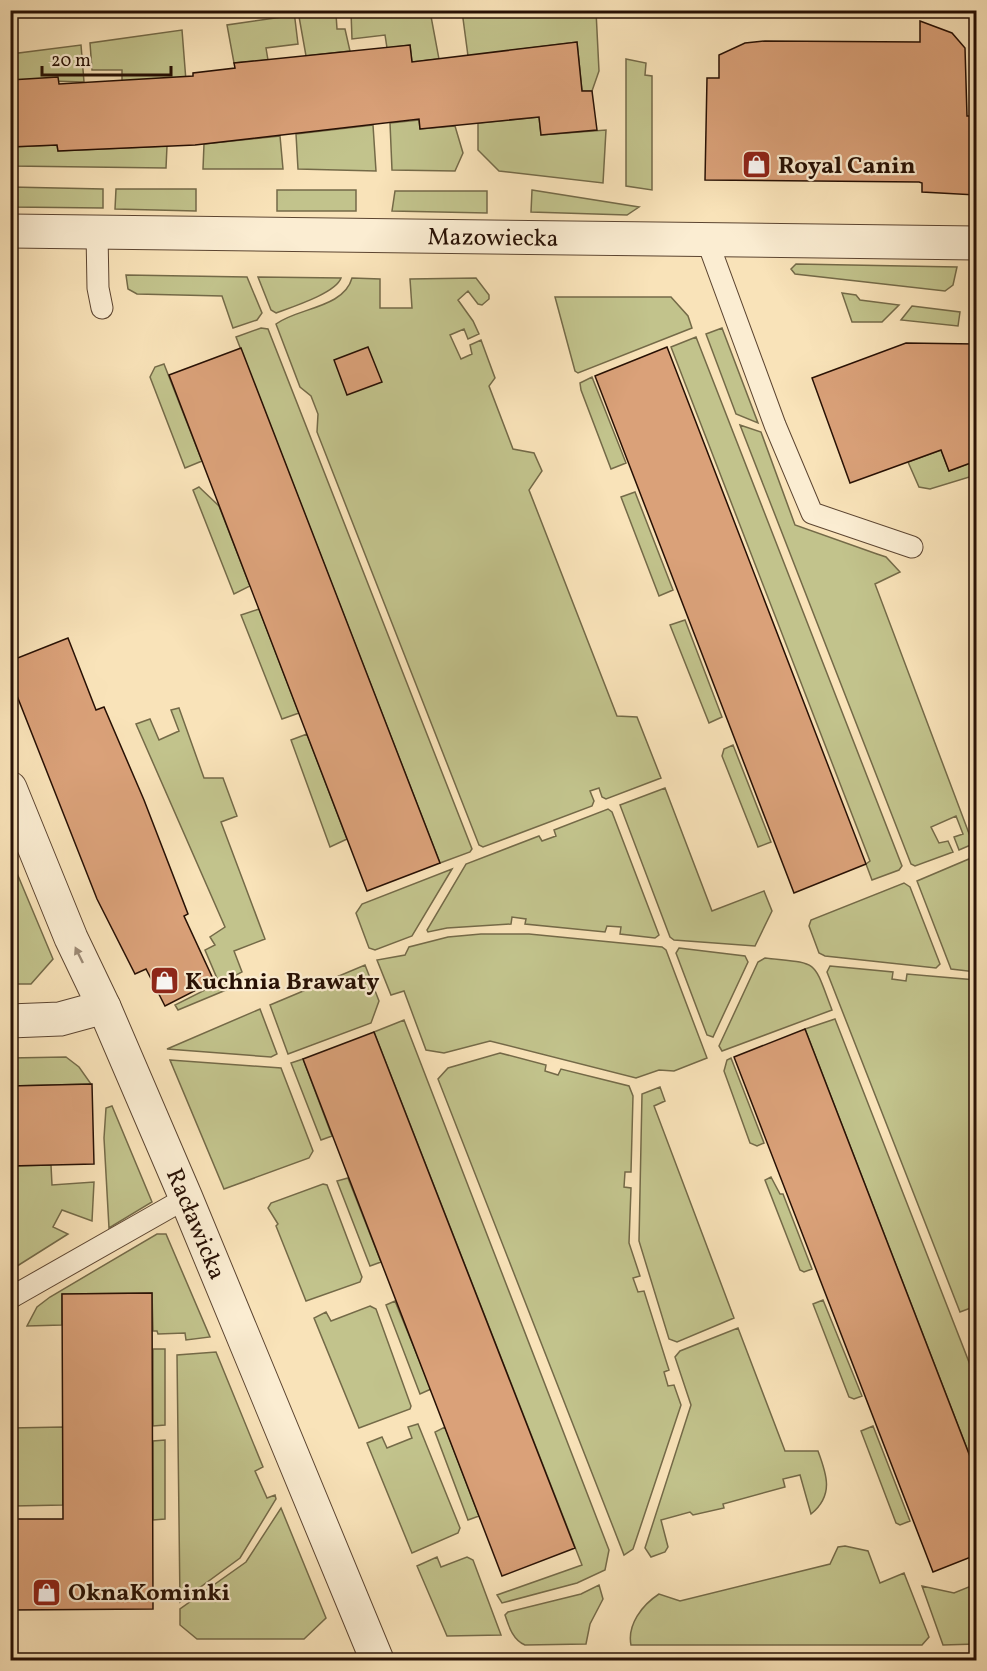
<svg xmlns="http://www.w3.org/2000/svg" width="987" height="1671" font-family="Vollkorn,serif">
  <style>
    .green { fill: #c2c38c; stroke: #746a48; stroke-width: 1.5 }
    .building { fill: #daa179; stroke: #271004; stroke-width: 1.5 }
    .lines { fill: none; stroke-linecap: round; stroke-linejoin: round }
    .lane-casing { stroke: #5c4531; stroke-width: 23 }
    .street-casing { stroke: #5c4531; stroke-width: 35 }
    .lane { stroke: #fbedd2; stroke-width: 21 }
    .street { stroke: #fbedd2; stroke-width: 33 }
    .oneway { fill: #9c8a75 }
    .labels { text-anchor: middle; stroke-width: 4.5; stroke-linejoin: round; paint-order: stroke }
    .poi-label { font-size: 24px; font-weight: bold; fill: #271004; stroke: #fbedd2; text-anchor: start }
    .street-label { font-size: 24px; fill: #271004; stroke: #fbedd2 }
  </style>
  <rect width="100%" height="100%" fill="#f9e3b9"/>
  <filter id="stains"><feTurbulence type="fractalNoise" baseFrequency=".00333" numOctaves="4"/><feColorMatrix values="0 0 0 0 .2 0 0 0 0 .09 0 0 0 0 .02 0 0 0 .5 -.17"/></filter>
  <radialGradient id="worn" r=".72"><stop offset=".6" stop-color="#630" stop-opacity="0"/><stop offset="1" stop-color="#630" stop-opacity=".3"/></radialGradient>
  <path class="green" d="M294,11L298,44L266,48L268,60L234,63L227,25L289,16Z
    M298,11H430L439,59L412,62L410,45L387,48L385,35L352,39L351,12L336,14L337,29H345L350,51L306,56Z
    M462,11H596L599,71L592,91H582L577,42L468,56Z
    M922,11V13L710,11V10Z
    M182,30L186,81H122V70H92L90,43Z
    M81,45L84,82L17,80V68H11V54Z
    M626,59L646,63L645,75L652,76V190L626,186Z
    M539,117L541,135L606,130L603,183L499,171L478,150V123Z
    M419,120L420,129L455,126L463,153L455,171L392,170L390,123Z
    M373,125L376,171L298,169L296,134Z
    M280,136L283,169H203L204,144Z
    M57,145L58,151L167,146L166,168L11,166L10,147Z
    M11,187L103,189V208L11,207Z
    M116,189H196V211L115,209Z
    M277,190H356V211H277Z
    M532,190L639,207L627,215L531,212Z
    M395,191H487V213L392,211Z
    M796,264L957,267L953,285L945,291L795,274L791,269Z
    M126,275L247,277L262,313L257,320L233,328L222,296L137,294L128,289Z
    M258,277L341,278C336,293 292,307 276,313L271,310Z
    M352,278L380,279V308H412L410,279L476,278L489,295V299L482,305L478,304L468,291L458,300L473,321L479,334L468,339L464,329L450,335L461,359L472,354L470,345L481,340L495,378L489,386L513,449L534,453L542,471L529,490L617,716L637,717L661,778L606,799L602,797L599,788L590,791L594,801L592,806L483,847L479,845L317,432L318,414L311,396L300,387L276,324C297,308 344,308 352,278Z
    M842,293L856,295L860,300L899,305L882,322H852Z
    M555,297H671L688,316L692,328L578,373L575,371Z
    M912,306L960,312L958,326L901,320Z
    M261,328L268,329L472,849L470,852L440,863L236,337Z
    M722,328L758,423L736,414L706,334Z
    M696,337L902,866L899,870L872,880L866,864L870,861L671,347Z
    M164,364L202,461L185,468L150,377L155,367Z
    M592,377L626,463L611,469L581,390L580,383Z
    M740,425L761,432L795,525L877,554L886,557L900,572L875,584L973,844L959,850L954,837L963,834L956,816L931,827L939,843L948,841L953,852L915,866L911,864Z
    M941,450L949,471L976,461V475L930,489L919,487L908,462Z
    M199,487L219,506L250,586L234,594L193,490Z
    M635,492L673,590L659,596L621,497Z
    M259,609L299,713L282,719L241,615Z
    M685,620L722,717L709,723L670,625Z
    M179,708L204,778H223L237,816L221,822L265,939L234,951L242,972L234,976L238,985L178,1010L175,1005L219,983L205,950L215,945L210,937L225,927L136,724L150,719L159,740L179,731L171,710Z
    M307,734L347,839L330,847L291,740Z
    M733,745L771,842L758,847L722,756L724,749Z
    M665,788L712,911L764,891L772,911L755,946L674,940L670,937L620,805Z
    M608,809L612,812L659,935L655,938L620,934L621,927L607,926L605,932L525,924L526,919L512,917L511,924L447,928L428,932L427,930L466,864L539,836L542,841L556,836L554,830Z
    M976,856V972L951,969L917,881Z
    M11,859L53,959L31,984H11Z
    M452,869L412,936L375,950L369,948L356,913L362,904Z
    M904,883L910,887L940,964L936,968L825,956L819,953L809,926L811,920Z
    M481,934H529L662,947L666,950L707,1058L674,1071L659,1070L636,1078L490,1041L444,1053L426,1050L404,991L391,995L377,960L405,955L409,947L448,937Z
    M679,948L745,956L748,962L713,1037L707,1035L676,953Z
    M765,958C820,964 812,958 832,1010L722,1051L719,1046L758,962Z
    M365,965L379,1001L371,1023L288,1054L270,1005Z
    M830,966L893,972L892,979L906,981L907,974L976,980V1306L960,1312L827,972Z
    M260,1009L277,1054L271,1057L167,1049Z
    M835,1019L976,1380V1472L805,1029Z
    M404,1020L609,1550L605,1570L577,1583L502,1603L497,1595L582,1565L374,1032Z
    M500,1053L546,1065L545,1071L558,1075L561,1069L629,1086L633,1096L631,1172H625L624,1187L631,1188L629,1243L640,1276L633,1278L638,1292L644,1291L669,1370L664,1372L668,1386L674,1385L681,1405L633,1549L624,1555L438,1079L448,1068Z
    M66,1057L79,1067L91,1084L11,1086L10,1058Z
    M731,1058L764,1143L757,1146L750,1143L724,1071L727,1060Z
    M303,1059L332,1136L321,1140L291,1063Z
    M170,1060L281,1068L313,1151L309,1158L224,1189Z
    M660,1087L665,1101L654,1106L734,1318L677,1342L669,1339L639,1241L642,1094Z
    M112,1106L152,1202L109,1228L104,1138L106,1108Z
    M51,1165L52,1185L94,1182L92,1221L62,1210L53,1227L68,1234L14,1268V1274L11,1275V1166Z
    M771,1177L780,1194H783L812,1269L804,1272L800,1270L765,1180Z
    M348,1178L381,1262L370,1266L337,1181Z
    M323,1184L327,1185L362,1277L360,1282L306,1301L276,1226L278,1224L268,1208L271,1203Z
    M157,1234H166L210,1337L186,1340L185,1333L158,1334L157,1331H153L152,1293L62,1294V1325L27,1326L37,1307L50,1297Z
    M823,1300L862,1396L854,1399L849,1397L813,1304Z
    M395,1301L431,1389L420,1394L386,1305Z
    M370,1306L376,1309L411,1406L410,1409L359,1428L314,1318L326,1312L331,1321Z
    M738,1328L785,1451H818C827,1475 834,1495 811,1514L800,1475L783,1479L785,1487L723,1504L724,1508L693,1515L690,1512L661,1520L668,1547L665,1552L651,1557L645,1548L691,1405L675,1357L680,1351Z
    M153,1349H165V1425L153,1426Z
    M216,1352L263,1467L255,1471L267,1498L275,1495L276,1499L240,1558L180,1602L177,1355Z
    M418,1424L460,1528L458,1533L412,1553L367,1443L382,1437L387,1448L412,1438L408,1427Z
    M873,1426L910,1521L900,1525L896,1523L861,1431Z
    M63,1427V1505L13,1506L11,1504V1428Z
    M445,1427L479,1516L468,1520L435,1432Z
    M165,1440V1519L153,1520V1441Z
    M281,1508L326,1618L304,1639H197L180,1625V1609L246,1562Z
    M845,1546L868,1551L880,1583L904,1573L929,1637L922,1645H631C627,1625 642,1605 659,1594L680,1601L830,1564L838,1547Z
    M437,1557L441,1567L467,1557L473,1560L501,1635L447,1636L417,1566Z
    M976,1584V1644L943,1645L922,1586L954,1593Z
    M599,1585L603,1599L590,1624L586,1644L525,1645C513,1640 509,1627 505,1615L508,1612L581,1594Z"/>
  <path class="building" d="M920,21L952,33L965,48L967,116H976V195L922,192V183L919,182L705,180L707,78H719V55L745,43L765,41L920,42Z
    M577,42L582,91H592L597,130L541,135L539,117L420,129L419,119L195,145L58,151L57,145L10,147V80L58,77L59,84L193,76V73L235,68L234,63L410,45L412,62Z
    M906,343L976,344V461L949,471L941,450L850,483L812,378Z
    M368,347L382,382L347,395L334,360Z
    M667,347L866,864L794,893L595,376Z
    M241,348L440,863L367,891L169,375Z
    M68,638L96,710L104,707L144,800L188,914L184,916L214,981L165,1006L146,969L135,974L97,899L10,678V661Z
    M805,1029L976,1472V1555L933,1572L734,1057Z
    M374,1032L575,1548L502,1576L303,1059Z
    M92,1084L94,1164L10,1166V1086Z
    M152,1293L153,1609L10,1610V1519H63L62,1294Z"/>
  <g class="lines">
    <defs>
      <path id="lane" d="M97,233L98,288L102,308
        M707,240L775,425L812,513L912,547
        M10,1298L186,1198"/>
      <g id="street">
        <path id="s1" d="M10,231L976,243"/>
        <path id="s2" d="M10,788L71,938L104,1007L186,1198L377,1660"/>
        <path d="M10,1021L60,1019L104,1007"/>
      </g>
    </defs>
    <use href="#lane" class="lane-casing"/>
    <use href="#street" class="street-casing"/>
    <use href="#lane" class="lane"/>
    <use href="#street" class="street"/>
  </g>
  <defs><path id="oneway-solid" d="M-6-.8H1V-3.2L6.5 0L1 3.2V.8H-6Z" transform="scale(1.5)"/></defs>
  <use class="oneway" href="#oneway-solid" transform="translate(79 955) rotate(-116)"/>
  <defs>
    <symbol id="shop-square" viewBox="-11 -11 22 22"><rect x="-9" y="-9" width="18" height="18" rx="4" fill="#8f2418" stroke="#fbedd2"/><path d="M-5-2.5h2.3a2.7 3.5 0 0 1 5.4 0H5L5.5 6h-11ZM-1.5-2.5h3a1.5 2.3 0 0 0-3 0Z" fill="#fff"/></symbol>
  </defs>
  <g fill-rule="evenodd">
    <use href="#shop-square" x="740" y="148" width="33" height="33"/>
    <use href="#shop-square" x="148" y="964" width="33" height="33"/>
    <use href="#shop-square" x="30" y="1576" width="33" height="33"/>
  </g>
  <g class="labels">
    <g class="poi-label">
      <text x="778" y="173">Royal Canin</text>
      <text x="185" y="989">Kuchnia Brawaty</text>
      <text x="68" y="1600">OknaKominki</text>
    </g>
    <g class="street-label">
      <text dy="8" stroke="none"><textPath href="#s1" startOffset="483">Mazowiecka</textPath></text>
      <text dy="8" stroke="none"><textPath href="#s2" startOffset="474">Racławicka</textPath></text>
    </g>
  </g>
  <rect width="987" height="1671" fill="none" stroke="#f9e3b9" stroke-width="36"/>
  <rect x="12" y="12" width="963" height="1647" fill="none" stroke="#271004" stroke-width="3"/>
  <rect x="18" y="18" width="951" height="1635" fill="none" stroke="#271004" stroke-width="1.5"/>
  <path d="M42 66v9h129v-9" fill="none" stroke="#271004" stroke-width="3"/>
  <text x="51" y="66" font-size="18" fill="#271004" stroke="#fbedd2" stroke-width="4.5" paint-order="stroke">20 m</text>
  <rect width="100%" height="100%" filter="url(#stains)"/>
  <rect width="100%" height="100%" fill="url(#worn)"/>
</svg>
